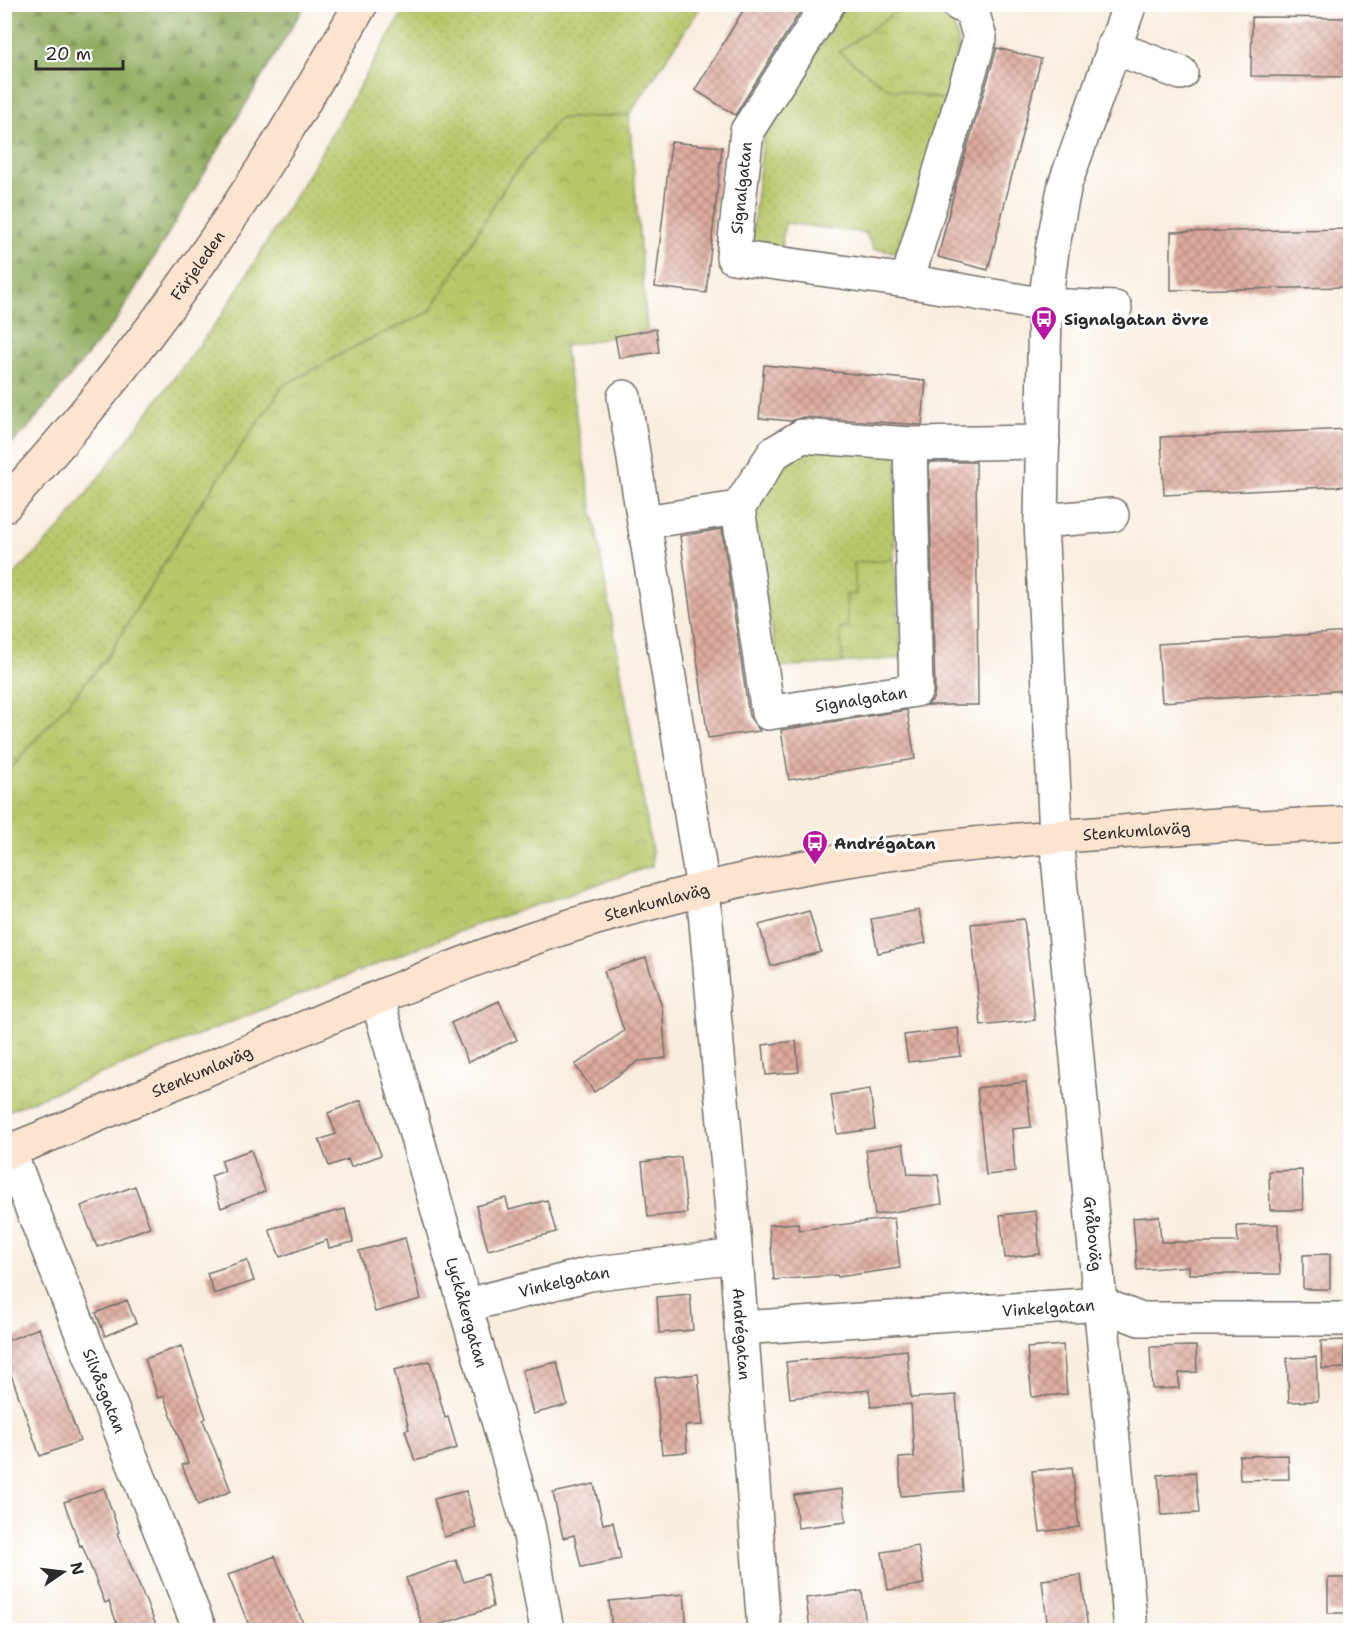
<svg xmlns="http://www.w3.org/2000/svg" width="1355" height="1635" font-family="'Shantell Sans',sans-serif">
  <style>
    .grass { fill: url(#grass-dots); stroke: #71794a; stroke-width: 1.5 }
    .forest { fill: url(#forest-firs); stroke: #5e6c44; stroke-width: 1.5 }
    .park { fill: url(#park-crowns); stroke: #71794a; stroke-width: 1.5 }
    .building { fill: url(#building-cross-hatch) }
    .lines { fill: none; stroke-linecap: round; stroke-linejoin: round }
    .street-casing { stroke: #736f6a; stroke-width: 36 }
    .secondary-casing { stroke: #736f6a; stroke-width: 36 }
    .street { stroke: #fff; stroke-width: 33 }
    .secondary { stroke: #fde4d0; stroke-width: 33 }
    .labels { text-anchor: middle; stroke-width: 6; stroke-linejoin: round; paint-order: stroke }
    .street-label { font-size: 16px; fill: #2b2b2b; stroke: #fff }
    .poi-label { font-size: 16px; font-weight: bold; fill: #2b2b2b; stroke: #fff; text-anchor: start }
  </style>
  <defs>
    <pattern id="grass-dots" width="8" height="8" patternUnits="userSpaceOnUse" patternTransform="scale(1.5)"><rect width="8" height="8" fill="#b7c76a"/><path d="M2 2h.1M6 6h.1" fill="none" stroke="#9eab5c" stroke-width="1.8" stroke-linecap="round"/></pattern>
    <pattern id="forest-firs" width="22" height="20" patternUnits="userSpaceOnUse" patternTransform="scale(1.5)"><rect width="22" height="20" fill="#91ac5e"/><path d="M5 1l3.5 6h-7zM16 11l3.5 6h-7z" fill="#778c4e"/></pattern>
    <pattern id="park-crowns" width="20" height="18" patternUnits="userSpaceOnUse" patternTransform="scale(1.5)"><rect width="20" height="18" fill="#b7c76a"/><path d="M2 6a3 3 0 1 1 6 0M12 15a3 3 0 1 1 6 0" fill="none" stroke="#9eab5c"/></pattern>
    <pattern id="building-cross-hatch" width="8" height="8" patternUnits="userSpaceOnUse" patternTransform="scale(1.5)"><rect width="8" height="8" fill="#deab9e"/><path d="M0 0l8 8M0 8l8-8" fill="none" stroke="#b48b81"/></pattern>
  </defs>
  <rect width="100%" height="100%" fill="#fff"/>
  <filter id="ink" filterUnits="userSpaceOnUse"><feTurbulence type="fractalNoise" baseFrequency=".0167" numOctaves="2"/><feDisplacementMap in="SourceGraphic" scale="12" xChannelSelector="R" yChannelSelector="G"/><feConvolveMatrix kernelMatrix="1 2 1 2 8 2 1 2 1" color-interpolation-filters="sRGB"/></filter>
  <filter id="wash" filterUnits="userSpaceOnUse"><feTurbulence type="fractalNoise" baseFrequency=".008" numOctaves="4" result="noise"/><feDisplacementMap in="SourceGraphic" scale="24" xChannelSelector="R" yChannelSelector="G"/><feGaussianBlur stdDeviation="1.35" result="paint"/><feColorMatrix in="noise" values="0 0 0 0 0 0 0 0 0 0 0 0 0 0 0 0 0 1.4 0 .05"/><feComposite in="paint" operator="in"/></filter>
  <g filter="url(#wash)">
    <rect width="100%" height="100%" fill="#f9edde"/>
    <path class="grass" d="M407,5H702L629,115L558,120L507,183L430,312L360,344L283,386L194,514L107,658L5,775V584L63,525L222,315L308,175Z
      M845,5H905L839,52L946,100L902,253L873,249L866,233L785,223L781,248L751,245L763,139Z
      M805,447L898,454L894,559L854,564L857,594L848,628L841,629L843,663L779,667L750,515L781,462Z"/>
    <path class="forest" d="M5,4L305,5L117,319L27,429L5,450Z"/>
    <path class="park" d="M905,5H925L952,18L959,44L946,100L887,88L839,52Z
      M629,115L647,331L564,346L652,851V866L473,926L5,1112V775L107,658L194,514L283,386L360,344L430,312L507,183L558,119Z
      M894,559L902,658L843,663L840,629L848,628L846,595L856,594L854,563Z"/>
    <g id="blocks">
      <path class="building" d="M747,4H805L735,115L695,90Z
        M1252,17L1350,18V77L1251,76Z
        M997,48L1041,59L988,270L938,257L955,188Z
        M671,142L722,147L706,293L655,287Z
        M1350,229V287L1171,290V232Z
        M656,329L659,352L619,358L615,336Z
        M764,365L926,381L922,425L803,417L791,421L759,418Z
        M1350,429V486L1164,495L1161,437Z
        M929,462H976L978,705H927L933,699L935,690Z
        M722,529L749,716L760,731L708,738L680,536Z
        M1350,632V690L1162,702L1158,644Z
        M907,710L915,759L789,780L781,730Z
        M919,910L926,943L878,953L871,919Z
        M809,911L821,952L771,966L759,925Z
        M1024,919L1035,1020L981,1026L971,924Z
        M646,958L662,1007L666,1058L639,1061L594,1092L575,1065L624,1031L604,971Z
        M499,1001L517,1040L468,1062L451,1023Z
        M958,1028L961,1056L908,1062L904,1035Z
        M796,1041L799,1072L766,1075L763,1045Z
        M1026,1082L1031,1127L1012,1129L1015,1172L986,1175L977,1088Z
        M870,1089L875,1129L837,1134L831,1095Z
        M361,1100L381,1155L351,1167L348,1159L329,1166L319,1140L336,1134L328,1113Z
        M903,1144L908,1174L938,1175L942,1204L875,1215L866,1150Z
        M251,1150L265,1191L221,1208L211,1176L225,1171L221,1160Z
        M681,1157L687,1213L648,1217L642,1162Z
        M1302,1170L1303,1210H1270L1269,1171Z
        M135,1186L150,1227L97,1247L81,1206Z
        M506,1198L509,1210L547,1200L556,1232L488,1250L476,1206Z
        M345,1209L353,1242L329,1248L327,1240L280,1257L269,1229Z
        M1036,1211L1040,1254L1005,1258L1000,1215Z
        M1159,1216L1161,1242H1238L1237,1226L1278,1224L1280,1274H1189V1266L1137,1270L1133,1218Z
        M894,1218L900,1268L838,1277L837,1275L774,1280L769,1225L798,1223L799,1230Z
        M405,1238L421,1299L375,1312L359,1251Z
        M1330,1254V1289H1303V1255Z
        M247,1260L254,1281L214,1294L207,1273Z
        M690,1294L693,1330L659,1333L657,1297Z
        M127,1300L136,1323L105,1336L96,1313Z
        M39,1328L80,1441L40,1456L9,1369L4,1371V1342Z
        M1344,1340L1345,1368L1322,1369L1321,1341Z
        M1063,1345L1067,1394L1032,1397L1027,1348Z
        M181,1346L206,1418L203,1420L231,1491L198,1505L182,1465L188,1463L164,1396L158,1398L145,1359Z
        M1196,1346L1197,1372L1179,1373V1388L1152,1389L1150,1347Z
        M907,1350L911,1398L956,1395L963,1491L901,1496L899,1458L914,1457L911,1404L871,1407L869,1390L790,1398L786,1362Z
        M1316,1357L1318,1401L1289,1402L1287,1358Z
        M430,1361L445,1418L448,1417L457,1448L415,1461L405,1430L409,1429L394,1370Z
        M557,1362L567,1405L533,1414L522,1370Z
        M698,1374L703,1425L685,1426L687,1452L662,1454L655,1378Z
        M1288,1455L1289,1479L1240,1480L1239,1456Z
        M1072,1467L1079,1527L1040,1532L1032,1471Z
        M1195,1472L1199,1513L1161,1515L1158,1475Z
        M594,1484L603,1524L613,1522L621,1559L581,1567L574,1535L563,1538L553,1493Z
        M104,1488L119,1532L117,1533L158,1630H119L109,1601L105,1603L82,1545L80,1546L64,1502Z
        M842,1489L846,1522L798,1528L794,1495Z
        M466,1491L476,1528L444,1537L434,1499Z
        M918,1546L924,1584L888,1590L882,1552Z
        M275,1556L302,1621L304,1630H251L228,1575Z
        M456,1560L464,1582L487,1574L493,1607L424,1630L406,1578Z
        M1081,1575L1088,1630H1048L1042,1580Z
        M1328,1578H1350V1613H1328Z
        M862,1591L866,1627L810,1630L806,1598Z
        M684,1594L687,1630H612L609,1601Z"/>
    </g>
  </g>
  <g filter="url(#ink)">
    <use href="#blocks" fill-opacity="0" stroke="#736f6a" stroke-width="1.5"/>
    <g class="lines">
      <defs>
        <g id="street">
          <path d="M828,4L747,131L733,257L907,281L1045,305L1115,308"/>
          <path id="s1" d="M1130,4L1065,184L1052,250L1045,305L1041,521L1056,836L1131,1630"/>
          <path d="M1113,47L1181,73"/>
          <path d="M907,281L980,38L972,11L958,4"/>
          <path id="s2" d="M624,397L703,889L736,1256L764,1630"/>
          <path d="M910,444L1043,442"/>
          <path d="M1041,521L1112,515"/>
          <path d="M644,522L738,508L774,453L802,436L910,444L916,690L768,713L738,508"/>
          <path id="s3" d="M377,998L528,1525L547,1630"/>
          <path id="s4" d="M9,1151L200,1630"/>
          <path id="s5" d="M467,1305L590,1274L736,1256"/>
          <path id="s6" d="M741,1328L1101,1304L1139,1319H1350"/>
        </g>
        <g id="secondary">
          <path id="s7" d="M4,506C105,396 196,275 275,149C305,101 333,53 361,4"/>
          <path id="s8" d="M4,1153C176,1085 343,1007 516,944C574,923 641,905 701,890C873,845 1053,837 1230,824L1260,827L1350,823"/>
        </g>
      </defs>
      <use href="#street" class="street-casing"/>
      <use href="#secondary" class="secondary-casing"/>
      <use href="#street" class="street"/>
      <use href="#secondary" class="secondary"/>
    </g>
  </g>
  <defs>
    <symbol id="bus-pin" viewBox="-11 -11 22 30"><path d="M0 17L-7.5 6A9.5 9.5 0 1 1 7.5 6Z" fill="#b5179e" stroke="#fff"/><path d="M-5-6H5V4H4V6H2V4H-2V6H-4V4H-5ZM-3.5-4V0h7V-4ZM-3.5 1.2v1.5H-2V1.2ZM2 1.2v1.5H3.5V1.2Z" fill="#fff"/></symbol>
  </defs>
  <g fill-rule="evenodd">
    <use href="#bus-pin" x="1029" y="304" width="30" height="40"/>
    <use href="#bus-pin" x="800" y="828" width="30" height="40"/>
  </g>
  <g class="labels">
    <g class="street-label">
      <text transform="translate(741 188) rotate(-84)" y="6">Signalgatan</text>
      <text dy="6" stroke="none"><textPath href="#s7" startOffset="309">Färjeleden</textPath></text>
      <text transform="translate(861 699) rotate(-9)" y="6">Signalgatan</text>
      <text dy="6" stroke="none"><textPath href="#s8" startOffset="1186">Stenkumlaväg</textPath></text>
      <text dy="6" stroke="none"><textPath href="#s8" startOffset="700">Stenkumlaväg</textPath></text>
      <text dy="6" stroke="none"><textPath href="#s8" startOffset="214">Stenkumlaväg</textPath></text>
      <text dy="6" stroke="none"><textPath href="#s1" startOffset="1245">Gråboväg</textPath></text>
      <text dy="6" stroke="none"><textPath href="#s5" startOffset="100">Vinkelgatan</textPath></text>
      <text dy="6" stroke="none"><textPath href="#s6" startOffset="308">Vinkelgatan</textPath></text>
      <text dy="6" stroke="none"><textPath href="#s3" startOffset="327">Lyckåkergatan</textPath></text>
      <text dy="6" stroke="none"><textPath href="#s2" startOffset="945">Andrégatan</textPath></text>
      <text dy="6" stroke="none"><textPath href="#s4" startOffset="258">Silvåsgatan</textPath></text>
    </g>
    <g class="poi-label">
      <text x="1064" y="325">Signalgatan övre</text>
      <text x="834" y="849">Andrégatan</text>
    </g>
  </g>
  <rect width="1355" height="1635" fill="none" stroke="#fff" stroke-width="24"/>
  <g transform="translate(63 1572) rotate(76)" stroke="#ffffff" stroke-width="4.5" paint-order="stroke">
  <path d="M0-4.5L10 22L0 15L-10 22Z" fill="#2b2b2b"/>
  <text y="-9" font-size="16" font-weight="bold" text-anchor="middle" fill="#2b2b2b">N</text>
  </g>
  <path d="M36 60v9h87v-9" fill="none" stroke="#2b2b2b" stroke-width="3"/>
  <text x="45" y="60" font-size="18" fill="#2b2b2b" stroke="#ffffff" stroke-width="4.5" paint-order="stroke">20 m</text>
</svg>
